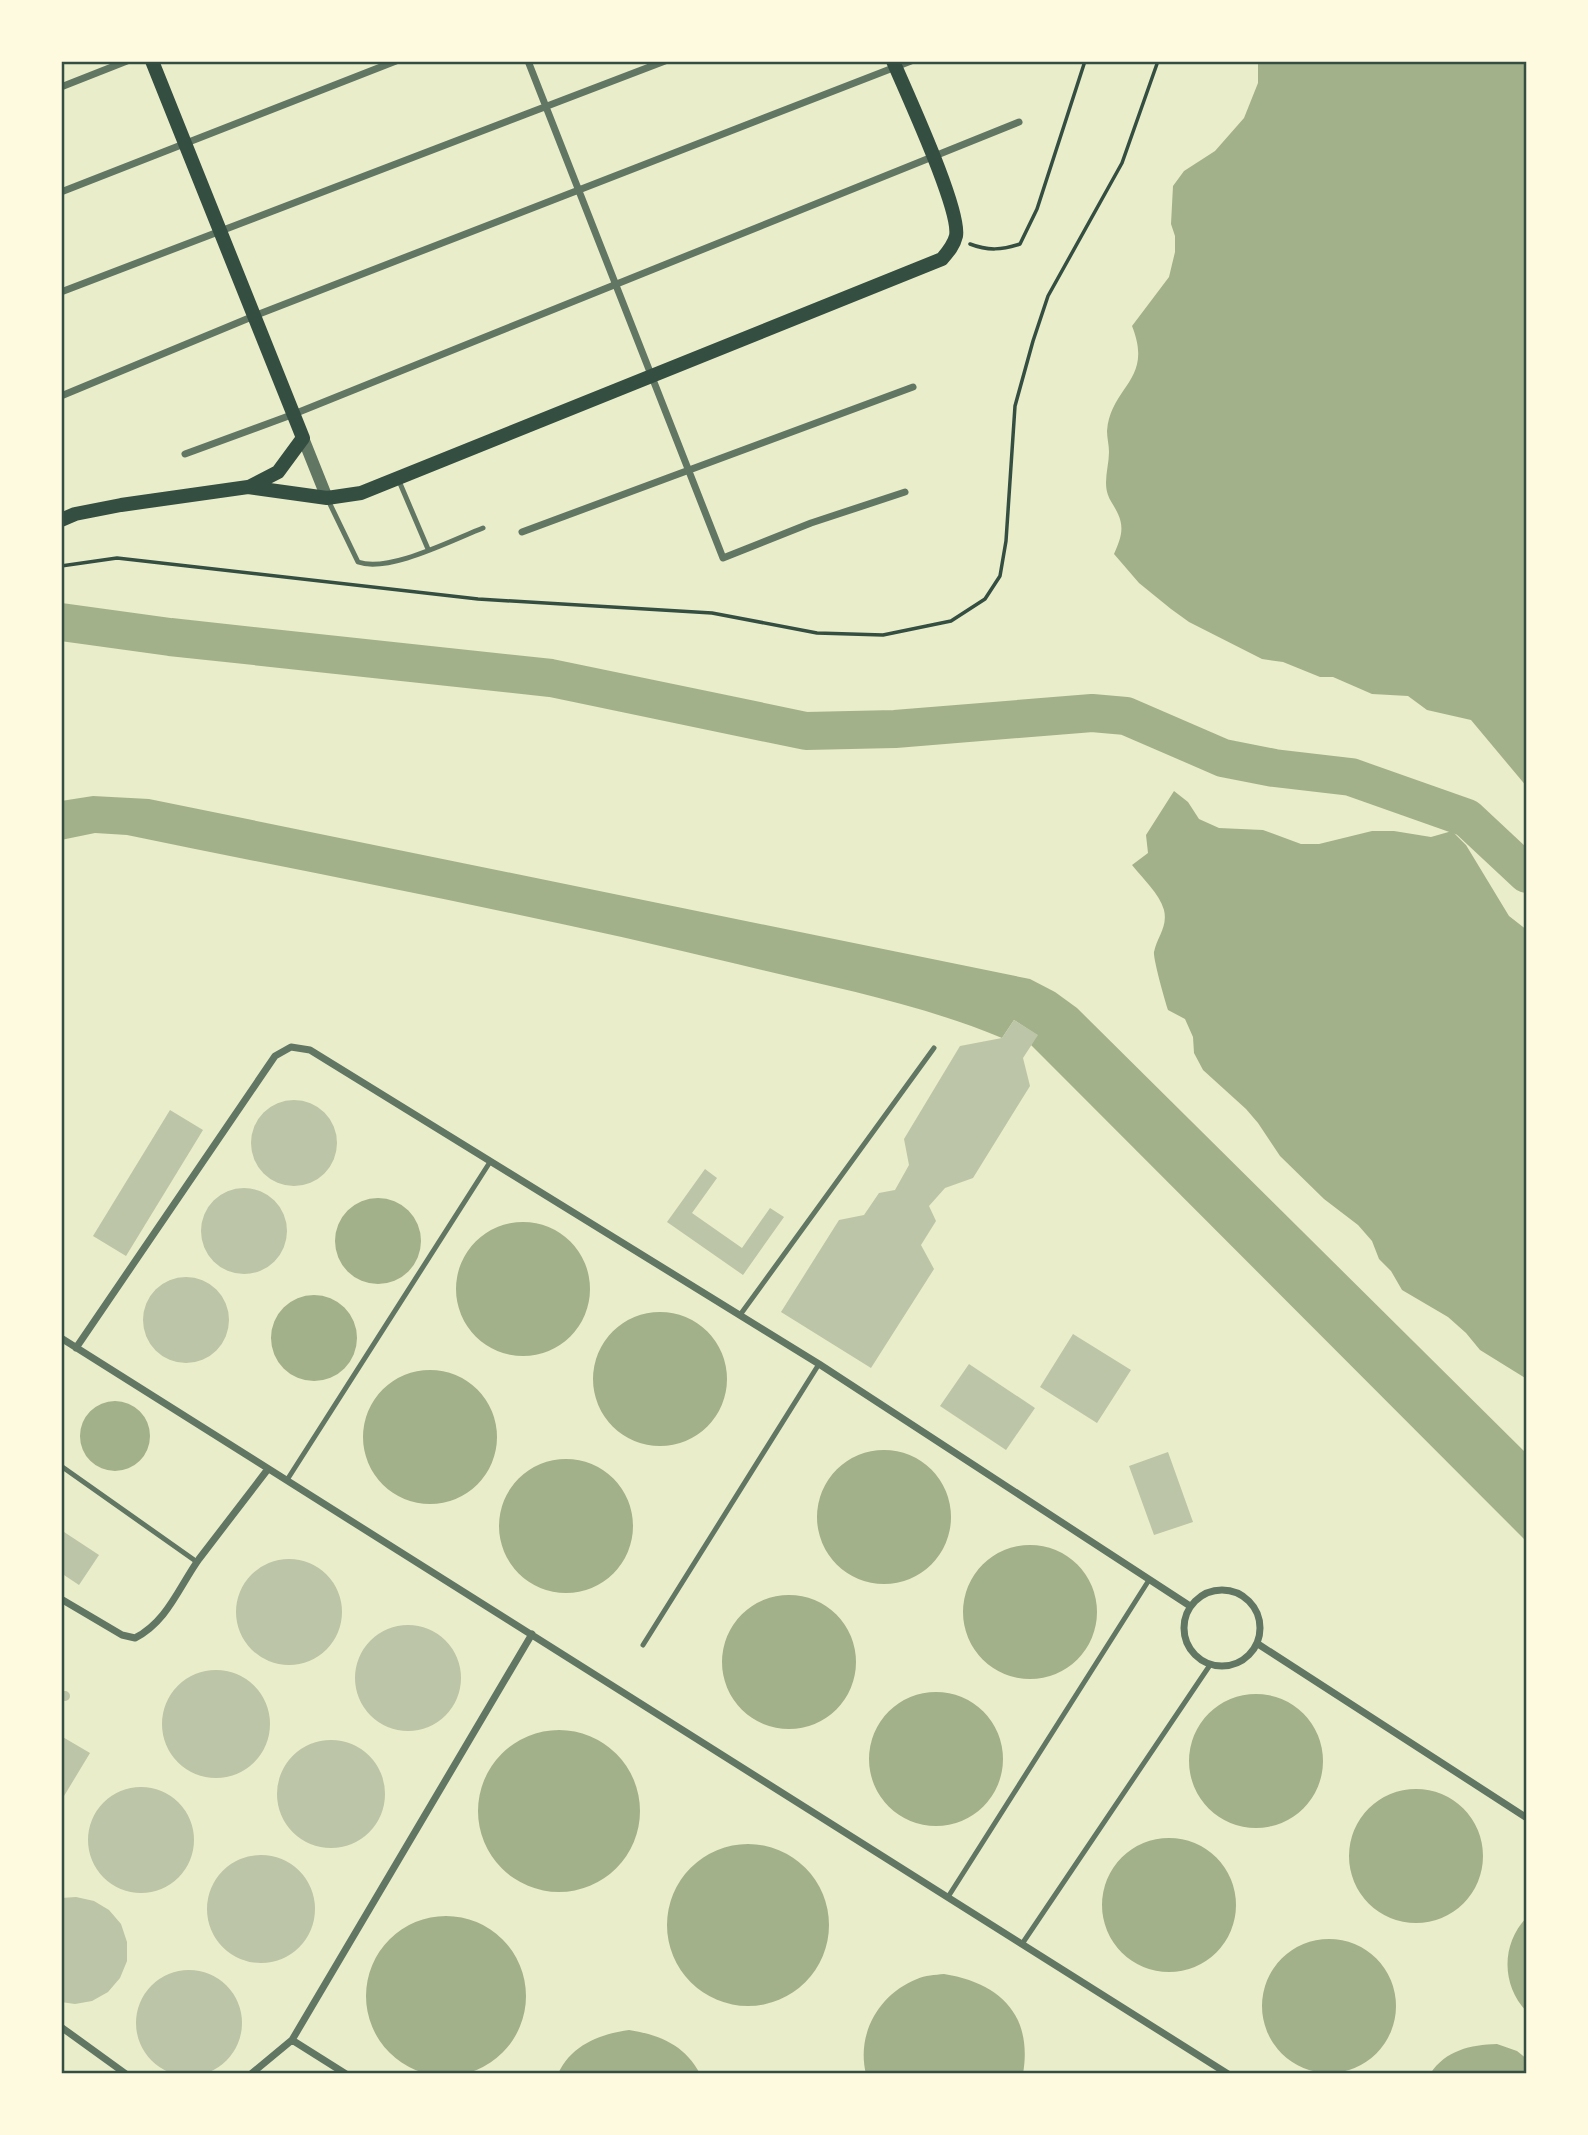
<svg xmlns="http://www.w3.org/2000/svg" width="1588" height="2135" font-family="Poppins,sans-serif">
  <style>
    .water { fill: #a3b18a }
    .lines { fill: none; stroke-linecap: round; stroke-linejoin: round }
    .river { stroke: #a3b18a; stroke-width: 38 }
    .building { fill: #bcc5a7 }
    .path { stroke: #344e41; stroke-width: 3.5 }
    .service { stroke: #617663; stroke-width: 5 }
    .minor { stroke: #617663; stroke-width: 7 }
    .tertiary { stroke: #617663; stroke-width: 12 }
    .secondary { stroke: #344e41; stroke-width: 14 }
    .neatline { fill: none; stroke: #344e41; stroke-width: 2.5 }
  </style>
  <rect width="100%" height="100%" fill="#e9edc9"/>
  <path class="water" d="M1258,61H1527V787L1471,720L1427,710L1408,696L1372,694L1333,677H1320L1283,662L1262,659L1189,622L1171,609L1139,583L1114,554C1120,540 1125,529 1118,514C1115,507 1110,501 1108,495C1103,481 1109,466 1109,452C1109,445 1107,438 1107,431C1111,385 1154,381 1132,326L1169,277L1175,252V236L1171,224L1173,186L1184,171L1215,151L1244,118L1258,83Z
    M1174,791L1188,802L1199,819L1219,828L1263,830L1301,844H1319L1372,831H1394L1431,837L1452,831L1466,845L1509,916L1527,930V1379L1480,1350L1466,1333L1448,1317L1402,1290L1391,1271L1379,1259L1372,1241L1358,1225L1324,1199L1280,1156L1258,1123L1246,1109L1203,1070L1194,1053L1193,1037L1185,1019L1168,1010C1165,1001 1153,959 1154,952C1157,937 1168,927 1164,910C1159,893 1143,879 1132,865L1148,853L1146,835Z
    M93,796L149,799L1030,979L1055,992L1077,1008L1527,1454V1542L1031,1045L1037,1035L1014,1020L1002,1038C918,1003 826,986 737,964C535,915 330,877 127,835L95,833L61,840V801Z
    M335 1241a43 43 0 1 1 86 0a43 43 0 1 1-86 0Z
    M456 1289a67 67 0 1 1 134 0a67 67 0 1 1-134 0Z
    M271 1338a43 43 0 1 1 86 0a43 43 0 1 1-86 0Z
    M593 1379a67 67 0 1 1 134 0a67 67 0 1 1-134 0Z
    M363 1437a67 67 0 1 1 134 0a67 67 0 1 1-134 0Z
    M80 1436a35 35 0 1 1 70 0a35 35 0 1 1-70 0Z
    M817 1517a67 67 0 1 1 134 0a67 67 0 1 1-134 0Z
    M499 1526a67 67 0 1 1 134 0a67 67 0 1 1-134 0Z
    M963 1612a67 67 0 1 1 134 0a67 67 0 1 1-134 0Z
    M722 1662a67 67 0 1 1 134 0a67 67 0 1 1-134 0Z
    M869 1759a67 67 0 1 1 134 0a67 67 0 1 1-134 0Z
    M1189 1761a67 67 0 1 1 134 0a67 67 0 1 1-134 0Z
    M478 1811a81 81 0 1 1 162 0a81 81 0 1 1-162 0Z
    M1349 1856a67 67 0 1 1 134 0a67 67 0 1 1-134 0Z
    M1102 1905a67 67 0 1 1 134 0a67 67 0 1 1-134 0Z
    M667 1925a81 81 0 1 1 162 0a81 81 0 1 1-162 0Z
    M366 1996a80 80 0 1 1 160 0a80 80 0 1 1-160 0Z
    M1527,1917V2012C1501,1985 1501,1944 1527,1917Z
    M1262 2006a67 67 0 1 1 134 0a67 67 0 1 1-134 0Z
    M944,1974C1000,1983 1033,2015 1023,2074H866C856,2034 879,1994 917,1979C925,1975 935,1975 944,1974Z
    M629,2030C660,2035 685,2045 700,2074H558C571,2045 600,2034 629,2030Z
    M1497,2044L1517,2051L1527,2059V2074H1430C1446,2050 1470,2045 1497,2044Z"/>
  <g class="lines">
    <path class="river" d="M61,622L170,637L551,678L806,731L895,729L1092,713L1126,716L1223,758L1274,768L1351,777L1467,818L1527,874"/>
  </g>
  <path class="building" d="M1014,1020L1038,1035L1023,1058L1030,1086L973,1178L945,1188L929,1206L936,1221L921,1245L934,1269L871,1368L781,1312L839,1220L864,1215L879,1193L895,1190L909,1165L904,1139L960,1046L1002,1038Z
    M251 1143a43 43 0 1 1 86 0a43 43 0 1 1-86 0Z
    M170,1110L203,1130L126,1256L93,1236Z
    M705,1169L717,1178L692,1213L742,1248L770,1208L784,1217L743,1275L667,1222Z
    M201 1231a43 43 0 1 1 86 0a43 43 0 1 1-86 0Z
    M143 1320a43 43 0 1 1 86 0a43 43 0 1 1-86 0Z
    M1073,1334L1131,1370L1097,1423L1040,1387Z
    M969,1364L1035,1408L1006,1450L940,1406Z
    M1168,1452L1193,1522L1154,1535L1129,1466Z
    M61,1530L99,1555L79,1585L61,1573Z
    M236 1612a53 53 0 1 1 106 0a53 53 0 1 1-106 0Z
    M355 1678a53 53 0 1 1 106 0a53 53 0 1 1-106 0Z
    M162 1724a54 54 0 1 1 108 0a54 54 0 1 1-108 0Z
    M60 1696a5 5 0 1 1 10 0a5 5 0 1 1-10 0Z
    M61,1736L90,1753L61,1801Z
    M277 1794a54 54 0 1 1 108 0a54 54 0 1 1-108 0Z
    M88 1840a53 53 0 1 1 106 0a53 53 0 1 1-106 0Z
    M207 1909a54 54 0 1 1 108 0a54 54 0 1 1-108 0Z
    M76,1897L94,1901L109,1910L121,1924L127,1942V1961L120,1978L108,1992L92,2001L75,2004L61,2002V1898Z
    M136 2023a53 53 0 1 1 106 0a53 53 0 1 1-106 0Z"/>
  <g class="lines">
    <path class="path" d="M970,244C988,251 1002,250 1020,244L1037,209L1085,61
      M61,566L117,558L478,599L712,613L817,633L883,635L951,621L985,599L1000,576L1006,541L1015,406L1033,341L1048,296L1122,163L1158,61"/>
    <path class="service" d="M399,481L428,549
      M328,500L358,562C389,573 452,540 483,528
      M740,1315L934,1048
      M61,1466L197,1562
      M287,1480L490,1162
      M643,1645L819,1364
      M948,1897L1149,1580
      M1022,1944L1210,1665"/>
    <path class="minor" d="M528,61L723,558L811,523L905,492
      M61,87L127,61
      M61,192L396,61
      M61,292L665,61
      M61,396L254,316L911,61
      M185,454L294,414L1019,122
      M522,532L913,387
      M61,1338L1228,2074
      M76,1348L275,1056L291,1047L310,1050L819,1364L1190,1606
      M1184 1628a38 38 0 1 1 76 0a38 38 0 1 1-76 0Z
      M61,1599L122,1635L135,1638C167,1622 179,1587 199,1559C222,1529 245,1499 268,1469
      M1258,1644L1527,1818
      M61,2027L126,2074
      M251,2074L292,2040
      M346,2074L292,2040L532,1634"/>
    <path class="tertiary" d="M303,438L327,498"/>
    <path class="secondary" d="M152,61L303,438L278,472L249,487
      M61,520L75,514L121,505L248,487L327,498L361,493L942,259C948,252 954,245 956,236C961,210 906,92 893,61"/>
  </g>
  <rect width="1588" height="2135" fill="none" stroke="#fefae0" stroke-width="126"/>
  <rect x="63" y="63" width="1462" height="2009" class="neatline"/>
</svg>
